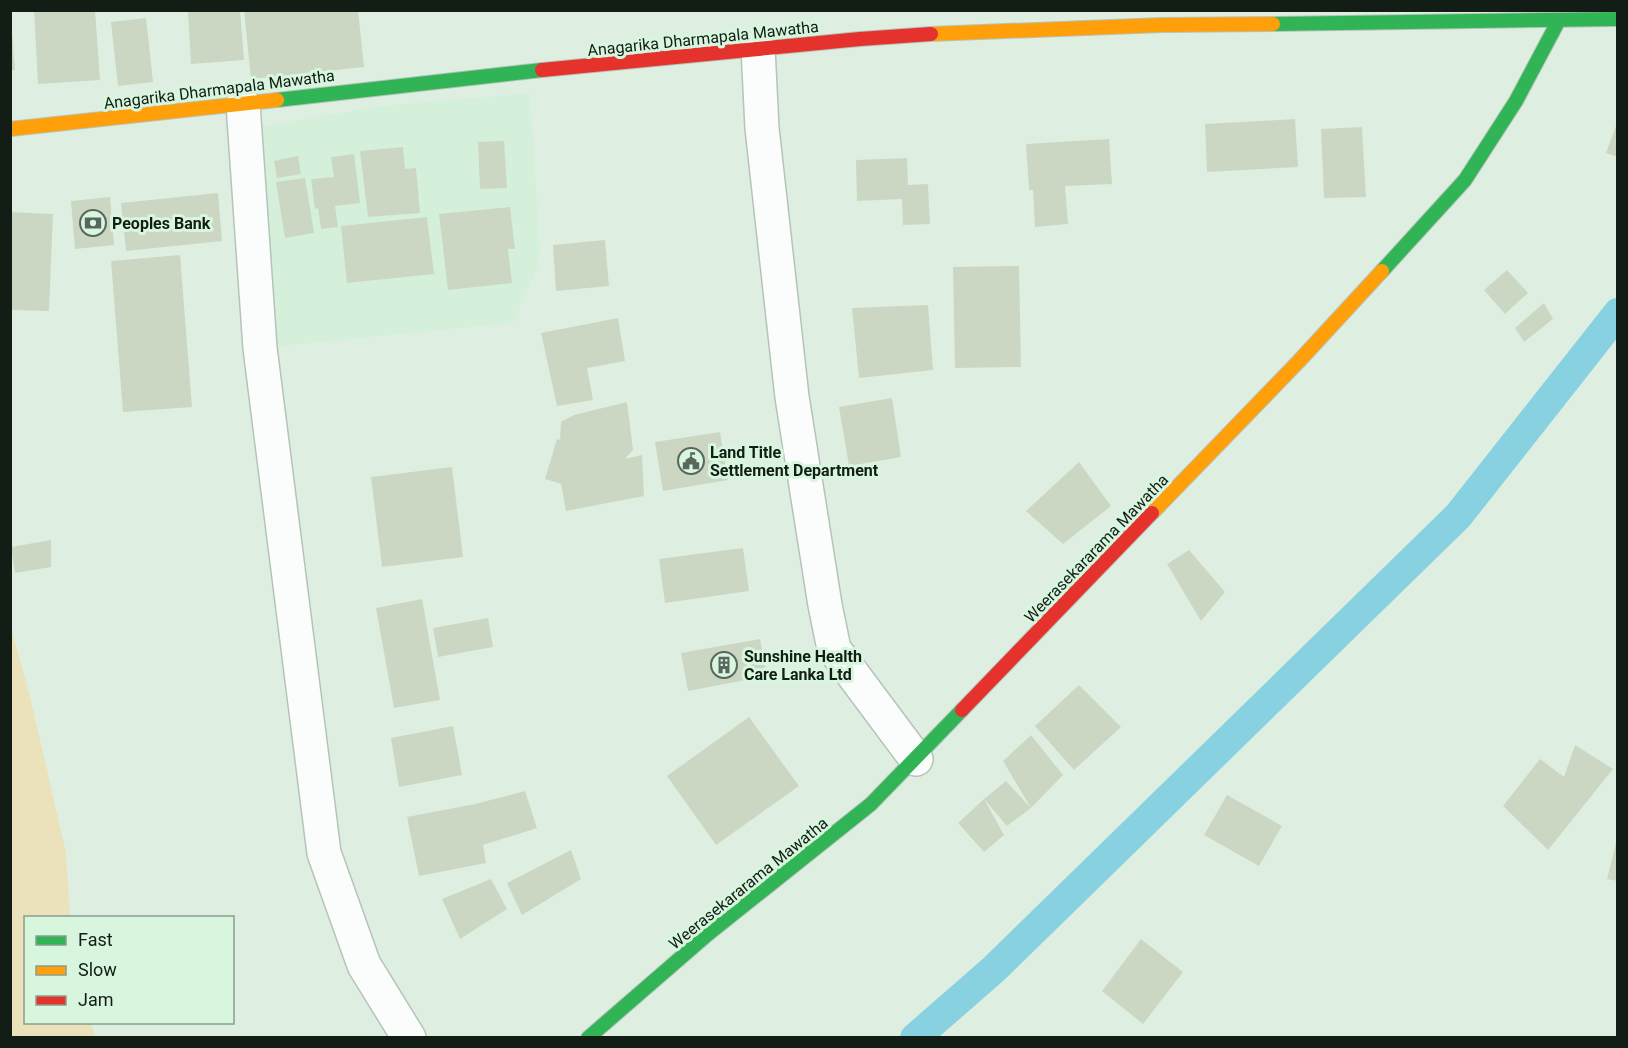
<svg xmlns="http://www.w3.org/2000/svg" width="1628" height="1048" font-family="Roboto,sans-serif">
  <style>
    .built { fill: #d4f0da }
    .green { fill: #ebe2bb }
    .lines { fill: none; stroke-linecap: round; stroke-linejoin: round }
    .canal { stroke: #88d1e1; stroke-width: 30 }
    .building { fill: #ccd7c3 }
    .street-casing { stroke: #b6c3b9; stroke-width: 36 }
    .fast-casing { stroke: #b6c3b9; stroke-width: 16 }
    .slow-casing { stroke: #b6c3b9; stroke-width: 16 }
    .jam-casing { stroke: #b6c3b9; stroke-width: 16 }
    .street { stroke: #fafdfb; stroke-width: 33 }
    .fast { stroke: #30b455; stroke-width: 14 }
    .slow { stroke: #ff9f0a; stroke-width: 14 }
    .jam { stroke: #e5322d; stroke-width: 14 }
    .labels { text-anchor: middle; stroke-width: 6; stroke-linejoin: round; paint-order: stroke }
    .street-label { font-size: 16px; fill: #121d15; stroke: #d8f5de }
    .poi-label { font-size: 16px; font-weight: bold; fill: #121d15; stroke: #d8f5de; text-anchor: start }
  </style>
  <rect width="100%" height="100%" fill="#deefe2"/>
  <path class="built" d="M530,93L540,253L537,269L513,323L260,348L258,127L382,106Z"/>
  <path class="green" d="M11,628L29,692L66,853L70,917L26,918V1022L91,1023L95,1037H11Z"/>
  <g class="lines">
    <path class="canal" d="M915,1038L994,969L1458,516L1618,313"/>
  </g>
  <path class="building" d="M34,10H95L100,80L38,84Z
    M188,10H240L244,60L191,64Z
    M244,10H358L364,67L251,79Z
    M146,18L153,82L118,86L111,22Z
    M10,32H12L15,70H10Z
    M1295,119L1298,167L1207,172L1205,124Z
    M1617,123H1618V157L1606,153Z
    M1362,127L1366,197L1324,198L1321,129Z
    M1109,139L1112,184L1065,186L1068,224L1035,227L1033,190H1029L1026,144Z
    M504,141L507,188L480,189L478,142Z
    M403,147L405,169L416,168L420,213L368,217L360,151Z
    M354,154L360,203L335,206L338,227L321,229L318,208L315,209L311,179L334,177L331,157Z
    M298,156L301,174L277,178L274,161Z
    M907,158L908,185L928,184L930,224L903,225L902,199L857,201L856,160Z
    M305,178L314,233L285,238L276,182Z
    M218,193L222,241L126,251L121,203Z
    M110,197L114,245L75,249L71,201Z
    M510,207L515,249H508L512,283L448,290L439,214Z
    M10,212L53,214L49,311L10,310Z
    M427,217L434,274L347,283L341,226Z
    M605,240L609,286L556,291L553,245Z
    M180,255L192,407L123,412L111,261Z
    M1019,266L1021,367L955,368L953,267Z
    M1507,270L1528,293L1505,314L1484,290Z
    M1544,303L1553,319L1524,342L1515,328Z
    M928,305L933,370L859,378L852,308Z
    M618,318L625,361L587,368L593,400L557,406L541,333Z
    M892,398L901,457L849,466L839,407Z
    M627,402L633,450L625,459L642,455L644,496L566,511L561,484L545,479L557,439L560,440L561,422L574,415Z
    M720,432L728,480L663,491L655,442Z
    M1079,462L1111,506L1063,544L1026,511Z
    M452,467L463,557L382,567L371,477Z
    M51,540V567L15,573L11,547Z
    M743,548L749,591L665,603L659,559Z
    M1189,550L1225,592L1201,621L1167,564Z
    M422,599L440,700L394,708L376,608Z
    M488,618L493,647L438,657L433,628Z
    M760,639L767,676L688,691L681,653Z
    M1079,685L1121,727L1074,770L1035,726Z
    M749,717L799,786L716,845L667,776Z
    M453,726L462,775L399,787L391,738Z
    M1031,735L1063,775L1031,808L1003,761Z
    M1575,745L1613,769L1548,850L1503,806L1540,759L1564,777Z
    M1006,781L1031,808L1007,826L984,799Z
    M525,791L537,828L483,845L486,863L419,876L407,817L475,804Z
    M1227,795L1282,826L1259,866L1204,835Z
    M984,799L1004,835L984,852L958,823Z
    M1617,839H1618V881L1607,879Z
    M571,850L581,879L522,915L507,883Z
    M491,879L507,909L460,939L442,899Z
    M1141,939L1183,972L1143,1024L1102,991Z"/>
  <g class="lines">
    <defs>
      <path id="street" d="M758,48L762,128L792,397L825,605L834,649L916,759
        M243,104L260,348L324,853L364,965L409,1038"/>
      <path id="fast" d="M1273,24L1618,19
        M277,100L542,70
        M1382,271L1465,180L1516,101L1559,20
        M588,1038L708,934L871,804L962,710"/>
      <path id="slow" d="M931,34L1162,25L1273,24
        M10,129L277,100
        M1152,513L1299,361L1382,271"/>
      <path id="jam" d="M542,70L860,39L931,34
        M962,710L1152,513"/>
    </defs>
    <use href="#street" class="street-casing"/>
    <use href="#fast" class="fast-casing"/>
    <use href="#slow" class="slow-casing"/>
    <use href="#jam" class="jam-casing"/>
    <use href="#street" class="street"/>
    <use href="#fast" class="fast"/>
    <use href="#slow" class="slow"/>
    <use href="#jam" class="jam"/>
  </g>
  <defs>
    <symbol id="bank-ring" viewBox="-11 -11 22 22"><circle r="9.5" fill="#d8f5de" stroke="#59665d" stroke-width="1.5"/><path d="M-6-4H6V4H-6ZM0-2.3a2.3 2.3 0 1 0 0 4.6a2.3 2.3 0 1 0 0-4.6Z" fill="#59665d"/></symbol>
    <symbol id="civic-ring" viewBox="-11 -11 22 22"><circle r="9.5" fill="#d8f5de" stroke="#59665d" stroke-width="1.5"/><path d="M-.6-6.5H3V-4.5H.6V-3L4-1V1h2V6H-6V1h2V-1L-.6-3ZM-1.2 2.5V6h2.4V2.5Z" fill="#59665d"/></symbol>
    <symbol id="building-ring" viewBox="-11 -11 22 22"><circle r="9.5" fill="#d8f5de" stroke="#59665d" stroke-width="1.5"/><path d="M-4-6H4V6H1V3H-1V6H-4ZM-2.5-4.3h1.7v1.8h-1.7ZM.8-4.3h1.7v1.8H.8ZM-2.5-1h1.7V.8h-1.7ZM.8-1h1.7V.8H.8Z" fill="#59665d"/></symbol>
  </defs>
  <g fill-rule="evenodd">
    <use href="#bank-ring" x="78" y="208" width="30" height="30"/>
    <use href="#civic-ring" x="676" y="446" width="30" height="30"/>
    <use href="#building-ring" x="709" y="650" width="30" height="30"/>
  </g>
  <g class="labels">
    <g class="street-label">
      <text transform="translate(703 38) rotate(-6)" y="6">Anagarika Dharmapala Mawatha</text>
      <text transform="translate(219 89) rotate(-7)" y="6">Anagarika Dharmapala Mawatha</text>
      <text transform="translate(1096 548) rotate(-46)" y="6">Weerasekararama Mawatha</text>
      <text transform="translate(748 883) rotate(-39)" y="6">Weerasekararama Mawatha</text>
    </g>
    <g class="poi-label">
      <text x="112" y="229">Peoples Bank</text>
      <text x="710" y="458">Land Title<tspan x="710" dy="18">Settlement Department</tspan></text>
      <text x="744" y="662">Sunshine Health<tspan x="744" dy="18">Care Lanka Ltd</tspan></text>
    </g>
  </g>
  <rect width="1628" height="1048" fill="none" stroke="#121d15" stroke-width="24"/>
  <rect x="24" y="916" width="210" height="108" fill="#d8f5de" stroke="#899f8e" stroke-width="1.5"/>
  <rect x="36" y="936" width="30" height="9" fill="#30b455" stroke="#899f8e" stroke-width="1.5"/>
  <text x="78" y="946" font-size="18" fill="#121d15">Fast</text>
  <rect x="36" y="966" width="30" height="9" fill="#ff9f0a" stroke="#899f8e" stroke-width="1.5"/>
  <text x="78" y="976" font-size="18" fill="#121d15">Slow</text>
  <rect x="36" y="996" width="30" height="9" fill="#e5322d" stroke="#899f8e" stroke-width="1.5"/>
  <text x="78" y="1006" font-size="18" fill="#121d15">Jam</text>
</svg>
